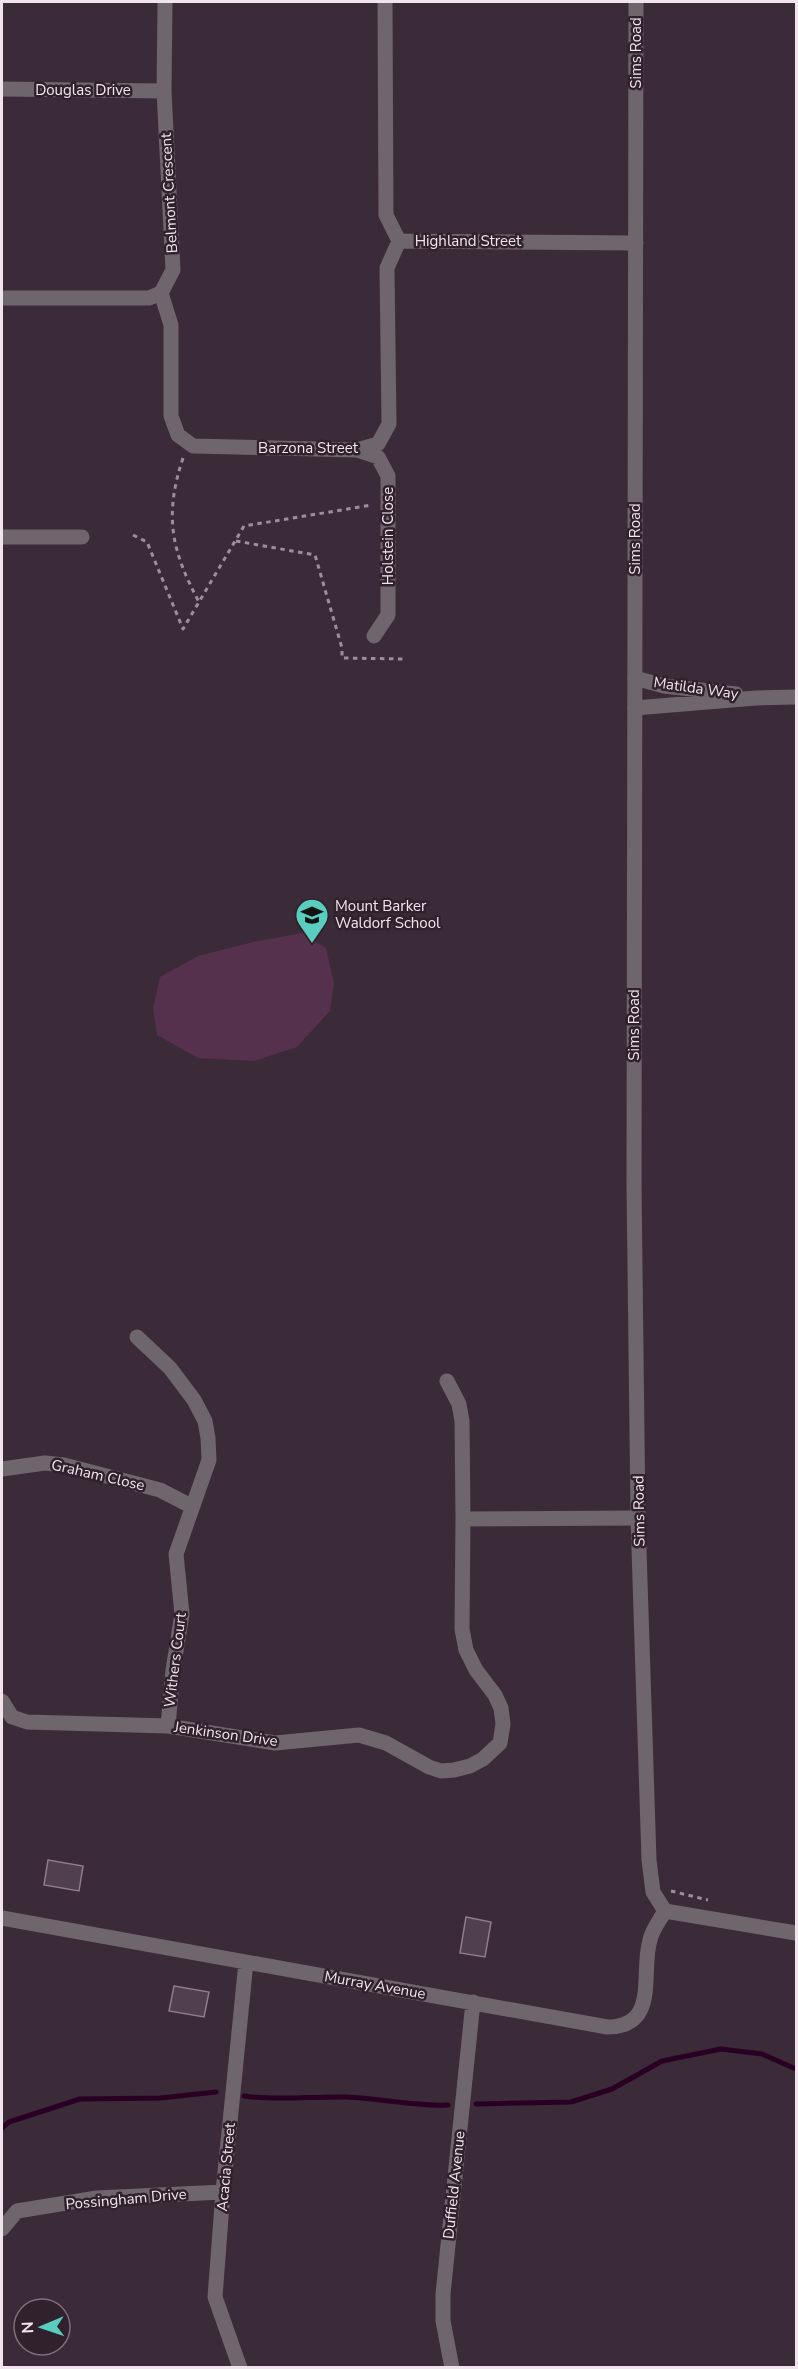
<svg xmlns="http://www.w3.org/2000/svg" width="798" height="2369" font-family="'Nunito Sans',sans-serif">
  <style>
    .green { fill: #55314e }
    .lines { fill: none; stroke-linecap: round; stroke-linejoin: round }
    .stream { stroke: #290024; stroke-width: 5 }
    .building { fill: #503f4c; stroke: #907c8b; stroke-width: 1.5 }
    .path { stroke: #9c8f99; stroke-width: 3; stroke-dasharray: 4.5 4.5; stroke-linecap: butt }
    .minor { stroke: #6e666c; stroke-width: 15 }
    .tertiary { stroke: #6e666c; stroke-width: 15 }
    .labels { text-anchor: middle; stroke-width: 5; stroke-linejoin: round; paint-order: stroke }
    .street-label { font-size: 15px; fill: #f0e5ed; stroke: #30212d }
    .poi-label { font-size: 15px; fill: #f0e5ed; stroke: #30212d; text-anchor: start }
  </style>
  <rect width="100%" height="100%" fill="#3b2a37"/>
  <path class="green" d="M302,933L326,948L334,983L330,1011L297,1047L254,1061L198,1058L157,1035L153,1008L160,977L198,956L253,942Z"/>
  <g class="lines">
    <path class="stream" d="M244,2096C278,2101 312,2096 346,2097C380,2098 414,2107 448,2105
      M476,2104L571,2102L612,2089L662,2061L721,2049L762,2054L796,2069
      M2,2128L9,2122L80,2099L160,2098L216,2092"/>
  </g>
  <path class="building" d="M48,1860L83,1866L79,1891L44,1885Z
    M466,1917L491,1922L485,1957L460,1953Z
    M174,1986L209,1992L204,2017L169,2011Z"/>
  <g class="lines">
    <path class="path" d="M183,458C164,515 171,550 199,602
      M133,535L147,542L183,629L244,526L372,505
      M236,541L315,555L342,648V658L404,659
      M671,1891L708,1900"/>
    <path class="minor" d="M385,2L386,215L399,241L636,243
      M2,89L164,91
      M161,293L171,325V416L178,435L193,446L357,450L378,444L389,424L387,268L399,241
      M2,298H149L161,293L173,270L164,91L165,2
      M357,450L378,457L388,476V615L374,636
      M2,537H82
      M635,678L664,686L736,694
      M635,708L756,698L796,697
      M137,1337L170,1368L194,1400L205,1421L208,1438L209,1460L176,1554L182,1614L173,1670L168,1726
      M447,1381L459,1404L462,1421L463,1519
      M2,1469L45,1463L64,1465L160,1490L191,1506
      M2,1701L12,1717L27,1722L168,1726L275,1743L359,1735L386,1743L429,1767L441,1771L454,1770L470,1766L483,1759L500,1743L503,1724L501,1708L495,1695L476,1670L466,1650L462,1629L463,1519L638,1518
      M2,1918L607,2027C660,2027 640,1973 650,1940C652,1930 660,1920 665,1911
      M2,2229L17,2211L97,2198L223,2192
      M240,2368L215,2297L223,2192L246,1962
      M452,2368L443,2321V2294L473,2002"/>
    <path class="tertiary" d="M636,2L634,1183L638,1518L649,1860L653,1892L665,1911L796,1933"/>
  </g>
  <defs>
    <symbol id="school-pin" viewBox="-11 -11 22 30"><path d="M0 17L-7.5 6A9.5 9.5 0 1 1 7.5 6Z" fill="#59cebf" stroke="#30212d"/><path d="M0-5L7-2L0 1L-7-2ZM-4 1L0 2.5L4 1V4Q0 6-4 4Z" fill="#111"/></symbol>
  </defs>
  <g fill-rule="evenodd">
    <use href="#school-pin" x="293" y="896" width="38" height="52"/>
  </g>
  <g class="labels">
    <g class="street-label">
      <text transform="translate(636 53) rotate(-90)" y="5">Sims Road</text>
      <text x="83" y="95">Douglas Drive</text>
      <text transform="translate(169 193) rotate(-93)" y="5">Belmont Crescent</text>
      <text x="468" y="246">Highland Street</text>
      <text x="308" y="453">Barzona Street</text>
      <text transform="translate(388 536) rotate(-90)" y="5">Holstein Close</text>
      <text transform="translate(635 539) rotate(-90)" y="5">Sims Road</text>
      <text transform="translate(696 688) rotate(8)" y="5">Matilda Way</text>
      <text transform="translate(634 1025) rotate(-90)" y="5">Sims Road</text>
      <text transform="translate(98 1475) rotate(13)" y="5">Graham Close</text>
      <text transform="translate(639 1511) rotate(-91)" y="5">Sims Road</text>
      <text transform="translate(175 1660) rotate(-83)" y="5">Withers Court</text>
      <text transform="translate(226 1734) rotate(8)" y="5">Jenkinson Drive</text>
      <text transform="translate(375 1985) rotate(10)" y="5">Murray Avenue</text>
      <text transform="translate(226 2167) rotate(-85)" y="5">Acacia Street</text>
      <text transform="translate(454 2185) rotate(-84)" y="5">Duffield Avenue</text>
      <text transform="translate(126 2199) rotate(-5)" y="5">Possingham Drive</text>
    </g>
    <g class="poi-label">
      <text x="335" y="911">Mount Barker<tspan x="335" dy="17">Waldorf School</tspan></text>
    </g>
  </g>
  <rect width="798" height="2369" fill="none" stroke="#f0e5ed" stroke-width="6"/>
  <g transform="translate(42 2327) rotate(268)"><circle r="28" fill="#30212d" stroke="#7d6f7a" stroke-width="1.5"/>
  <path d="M0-4.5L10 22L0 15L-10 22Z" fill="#59cebf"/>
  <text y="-9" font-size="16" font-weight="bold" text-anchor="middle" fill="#f0e5ed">N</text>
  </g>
</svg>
